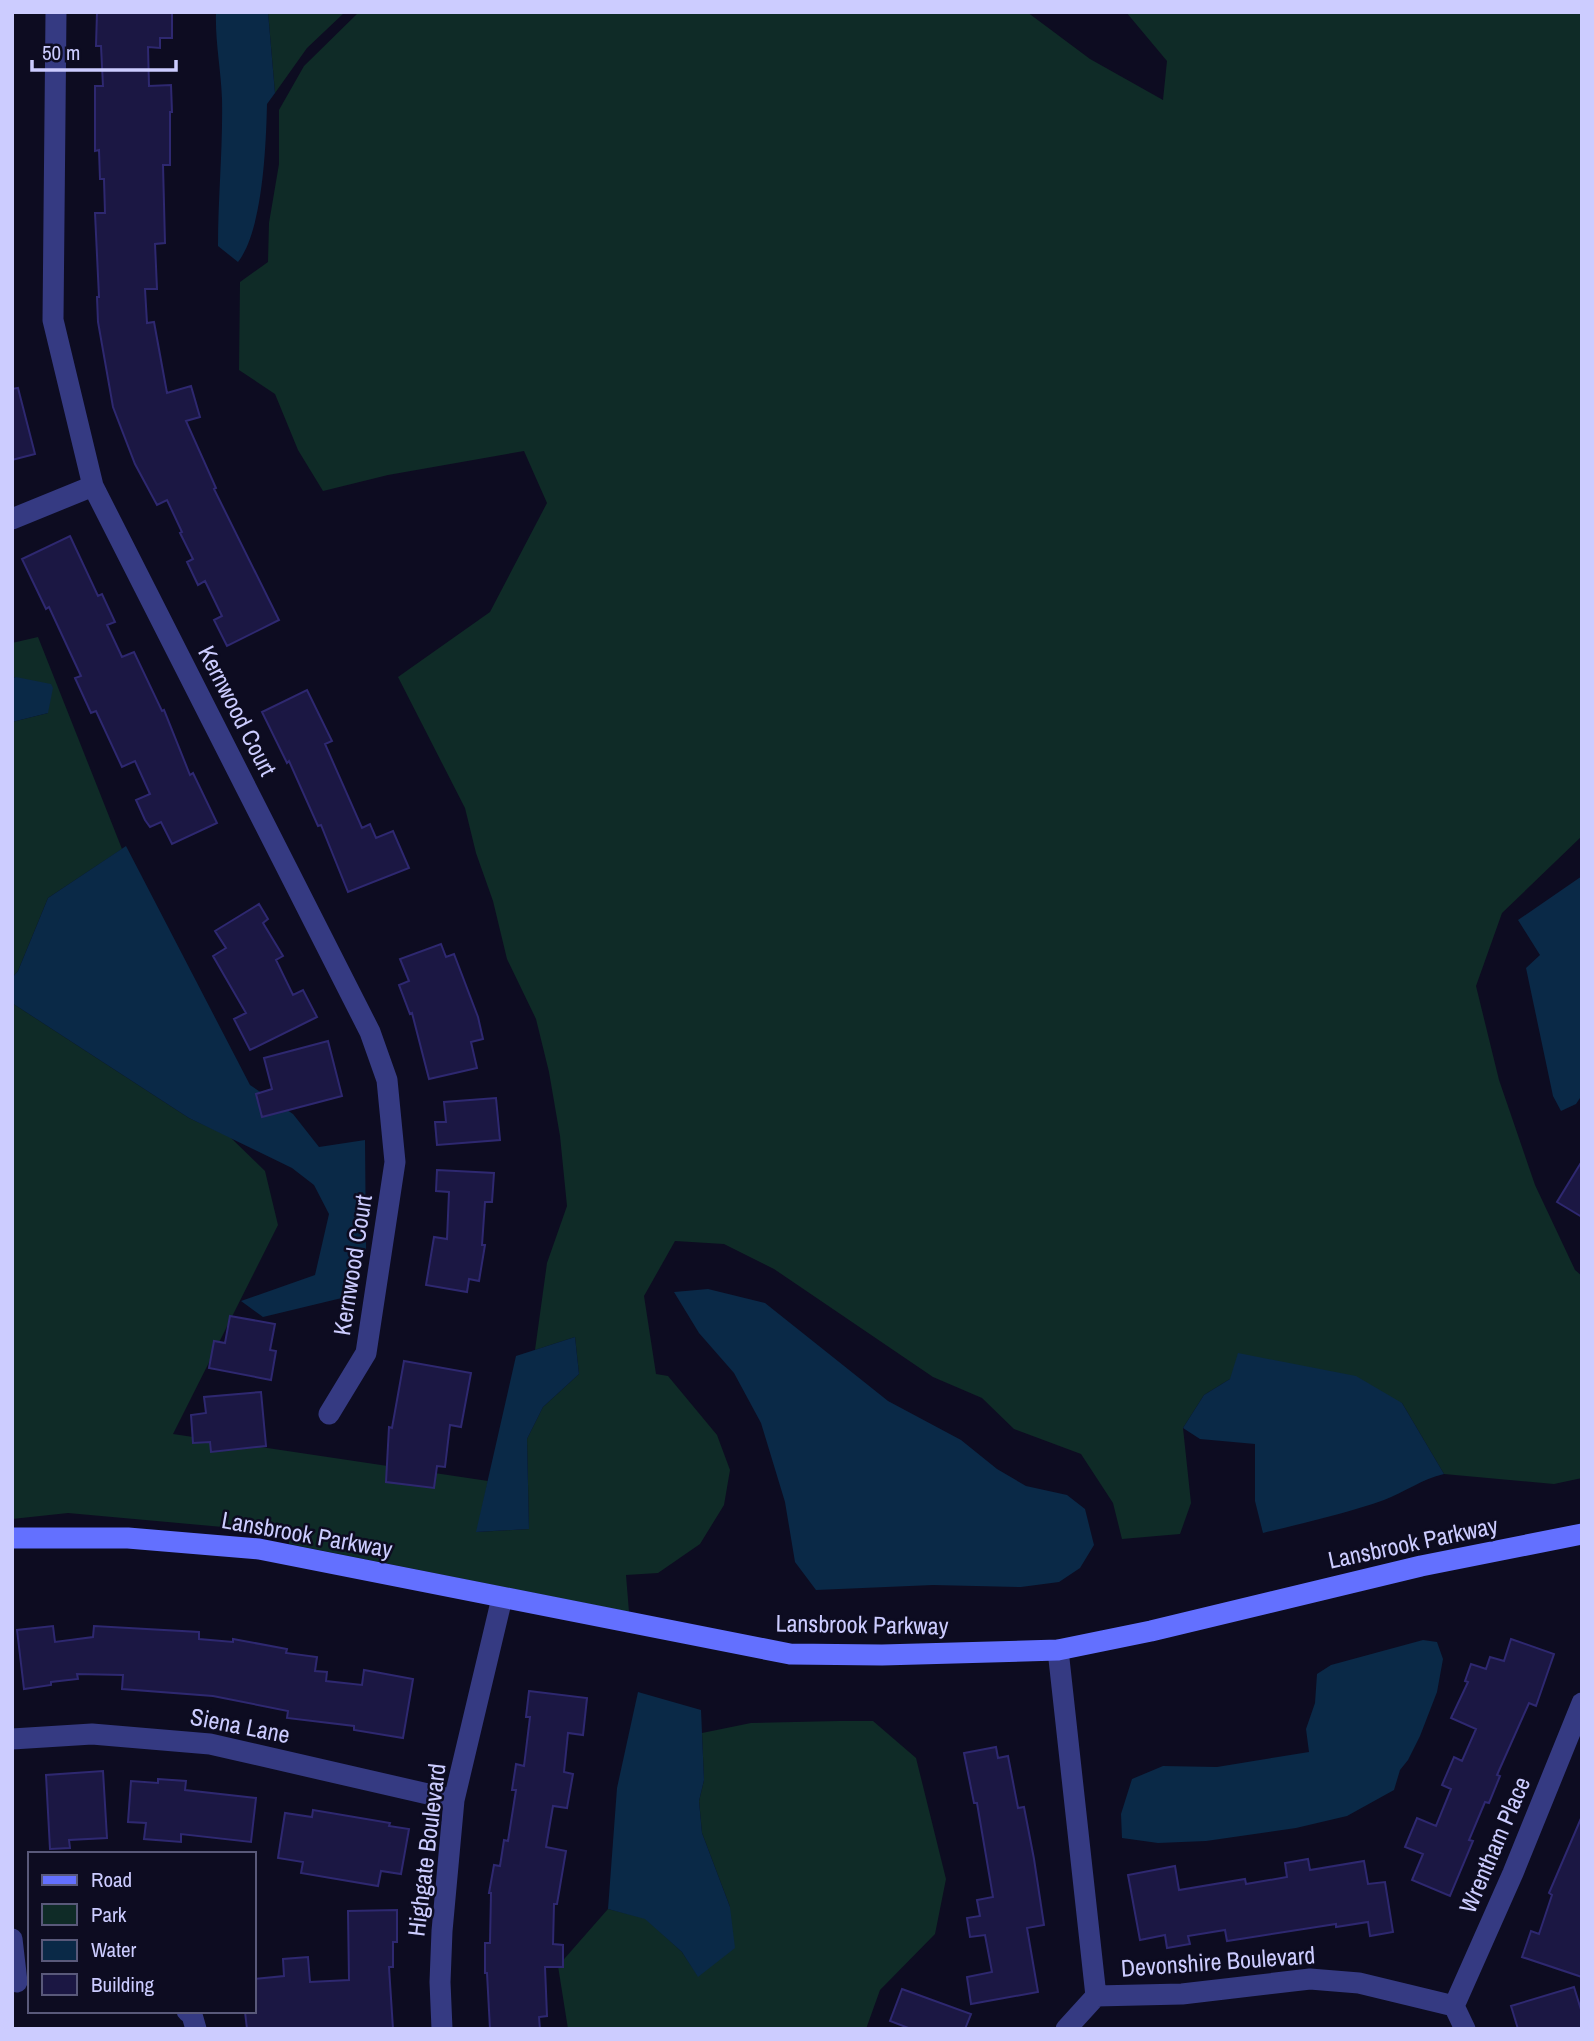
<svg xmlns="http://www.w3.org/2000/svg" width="1594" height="2041" font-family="'Archivo Narrow',sans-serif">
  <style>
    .green { fill: #0f2b27 }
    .water { fill: #0a2947 }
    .building { fill: #1b1743; stroke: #2e2870; stroke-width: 2 }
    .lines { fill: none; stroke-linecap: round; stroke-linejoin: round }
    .street { stroke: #353a82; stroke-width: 21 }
    .secondary { stroke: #6370ff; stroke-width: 21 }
    .labels { text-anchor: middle; stroke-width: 5; stroke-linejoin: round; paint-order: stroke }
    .street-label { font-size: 24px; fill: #ccf; stroke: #0d0c21 }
  </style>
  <rect width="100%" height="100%" fill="#0d0c21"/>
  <path class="green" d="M268,12H345L307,48L275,93Z
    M359,12H1027L1090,59L1163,100L1167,61L1126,12H1582V836L1502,913L1476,986L1499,1080L1535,1185L1575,1270L1582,1276V1478L1554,1484L1444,1474L1402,1403L1230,1379L1204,1395L1183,1428L1191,1503L1180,1534L1122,1539L1113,1503L1081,1454L1014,1429L982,1398L933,1377L774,1269L724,1244L675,1241L644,1296L656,1374L668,1376L717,1435L730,1470L724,1505L700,1544L658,1573L626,1575L629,1612L289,1544V1533L68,1513L12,1519V1003L189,1118L230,1137L265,1171L278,1225L173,1434L488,1481L477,1532L529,1529L527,1439L543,1407L579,1374L575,1337L535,1350L547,1263L567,1206L560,1136L549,1072L536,1019L507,959L493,901L476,853L465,808L398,677L490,612L547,503L524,451L388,475L323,491L298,450L275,394L239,370L240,282L268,262L269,223L279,164V110L304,66Z
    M38,637L122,849L48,898L18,971L12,978V722L48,713L16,677L12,678V643Z
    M839,1721H873L916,1758L946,1879L935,1934L880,1990L866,2029H568L558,1966L608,1909L645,1918L682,1952L698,1976L730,1907L702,1833L699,1801L704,1780L702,1733L751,1723Z"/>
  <path class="water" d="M216,12H268L275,93L267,104C266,145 263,230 238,262L218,246C218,197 223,148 222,99C221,70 215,42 216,12Z
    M16,677L51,684L53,688L48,713L12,722V678Z
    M126,846L250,1085L293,1114L319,1147L365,1140L366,1248L346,1297L263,1317L241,1301L315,1275L329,1214L314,1185L292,1168L189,1118L12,1003V978L18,971L48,898Z
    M1582,876V1095L1576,1104L1561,1111L1553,1096L1526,968L1540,955L1518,920Z
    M708,1289L765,1303L888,1401L961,1440L997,1469L1026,1486L1067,1495L1085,1509L1094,1545L1080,1568L1059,1582L1021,1587L933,1585L816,1590L795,1562L785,1502L761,1423L734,1373L699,1333L674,1292Z
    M575,1337L579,1374L543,1407L527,1439L529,1529L476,1532L516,1356Z
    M1238,1353L1356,1376L1402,1403L1444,1474C1422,1479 1405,1492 1384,1500C1344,1514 1303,1523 1263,1533L1255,1501V1444L1200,1439L1183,1428L1204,1395L1230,1379Z
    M1423,1640L1437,1642L1443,1659L1437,1692L1420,1736L1408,1760L1400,1770L1394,1790L1347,1816L1296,1828L1206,1841L1158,1843L1122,1838L1121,1814L1132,1779L1163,1766L1217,1767L1309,1752L1306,1729L1315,1703L1317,1674L1331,1665Z
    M638,1692L701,1710L704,1780L699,1801L702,1833L730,1907L735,1948L698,1977L682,1952L645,1919L608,1909L617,1788Z"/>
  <path class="building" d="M97,12H172V38H160V48L148,47L149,86L171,85L172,112H170V165H163L165,243L155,244L157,289H145L147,323L154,322L167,393L191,386L200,417L186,421L216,488L214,489L279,620L227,646L214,620L222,616L205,581L198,585L187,562L193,559L180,533L182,532L167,500L157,505L135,464L113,407L98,322L97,297H99L95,213H105L104,179H100L99,150L95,151V86H103L101,46H96Z
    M18,388L35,454L12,460V389Z
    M70,536L98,596L102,594L115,622L107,625L122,657L134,652L162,711L164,710L190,775L193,773L217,823L172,844L161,822L150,827L145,820L136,800L150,794L135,761L122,767L96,711L91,713L75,678L81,676L49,607L46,609L22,559Z
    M307,690L332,741L325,744L362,828L370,824L376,838L393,831L409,868L348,892L321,825L318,826L289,761L287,763L262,712Z
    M259,904L268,919L263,923L283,956L276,960L293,995L303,990L317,1017L250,1050L234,1019L246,1013L213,956L226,948L215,931Z
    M441,944L446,957L454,954L478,1017L483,1039L471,1042L477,1068L429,1079L412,1013L410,1014L399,985L409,981L400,959Z
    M328,1041L342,1096L262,1117L256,1094L272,1089L264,1058Z
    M496,1098L500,1140L437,1145L435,1122H446L444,1102Z
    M1582,1161V1217L1557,1202Z
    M437,1170L494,1173L492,1202H485L482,1245H485L479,1281L469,1279L467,1292L426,1285L434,1237L447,1239L449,1192L436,1191Z
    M230,1316L275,1324L270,1350L276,1351L271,1380L209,1368L214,1341L225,1343Z
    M404,1361L471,1373L461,1427L450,1425L445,1467L437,1466L434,1488L386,1482L389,1427L392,1428Z
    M261,1392L266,1446L211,1452L210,1442L193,1443L191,1415L206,1413L204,1397Z
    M53,1626L55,1642L93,1637L94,1626L199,1632V1639L233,1642V1639L287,1649L286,1653L317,1657L315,1671L327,1672L326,1681L362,1685L364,1670L413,1679L403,1738L354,1730V1726L287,1718L288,1711L213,1696L122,1689L123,1675L77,1674L78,1679L51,1682V1685L24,1689L17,1630Z
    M1511,1639L1554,1654L1536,1706L1529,1703L1497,1775L1500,1776L1489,1803L1485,1802L1469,1840L1473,1841L1450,1896L1412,1880L1423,1854L1405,1847L1417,1818L1436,1826L1451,1789L1442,1785L1454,1757L1462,1761L1476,1729L1451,1718L1468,1682L1465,1681L1471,1664L1486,1669L1490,1657L1504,1661Z
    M529,1691L587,1698L583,1735L568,1733L564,1772L573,1774L567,1808L553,1806L546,1847L566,1851L557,1904H554L553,1944L563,1945V1967H545L547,2016L539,2017L540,2029H490L487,1973H485V1943H490L491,1893H489L494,1865L500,1866L504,1840L508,1841L516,1790H512L516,1764L524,1766L530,1717H526Z
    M996,1747L998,1758L1008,1756L1018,1808L1024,1807L1034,1859L1044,1925L1027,1928L1038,1992L971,2004L967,1977L992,1972L985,1935L970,1937L967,1918L980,1916L977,1900L993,1897L977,1803H974L964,1753Z
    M103,1771L107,1838L69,1840L70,1848L50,1849L46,1775Z
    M158,1779L186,1781L185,1790L256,1798L251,1842L181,1834V1842L144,1839L146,1823L128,1822L131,1781L158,1783Z
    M313,1810L390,1823L389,1826L409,1829L401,1874L381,1871L378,1886L301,1873L303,1862L278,1858L285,1813L312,1817Z
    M1582,1816V1977L1522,1957L1531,1931L1539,1934L1552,1895L1549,1893Z
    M1308,1859L1310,1870L1364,1861L1368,1884L1385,1882L1393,1932L1370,1936L1368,1922L1336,1927V1924L1227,1941L1225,1930L1188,1936L1190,1944L1167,1948L1165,1935L1140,1940L1128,1875L1175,1866L1179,1890L1245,1879L1246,1884L1287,1877L1285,1863Z
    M397,1910V1942H393V1967H389L393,2029H247L245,2012L254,2011V1979L284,1976L283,1959L308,1957L310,1982L349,1980L348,1911Z
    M1574,1987L1582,2013V2029H1518L1511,2006Z
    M902,1989L971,2014L965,2029H911L890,2021Z"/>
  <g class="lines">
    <path class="street" d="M56,12L53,320L93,486L370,1032L387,1080L395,1162L366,1353L329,1414
      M12,519L93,486
      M1058,1650L1096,1996
      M12,1739L92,1734L210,1744L454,1800
      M12,1939L17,1982
      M1096,1996L1182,1994L1310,1979L1359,1983L1454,2006L1465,2029
      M1454,2006L1513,1873L1582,1703
      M187,2011L192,2015L196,2029
      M442,2029L440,1982L442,1931L454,1800L502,1598
      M1066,2029L1096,1996"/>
    <path class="secondary" d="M12,1538H128L259,1549L790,1654L882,1655L1058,1650L1151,1631L1421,1566L1582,1534"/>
  </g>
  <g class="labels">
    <g class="street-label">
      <text transform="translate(237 711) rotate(63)" y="8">Kernwood Court</text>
      <text transform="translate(353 1265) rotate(-81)" y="8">Kernwood Court</text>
      <text transform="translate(307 1535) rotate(10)" y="8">Lansbrook Parkway</text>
      <text transform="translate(1413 1543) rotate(-12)" y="8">Lansbrook Parkway</text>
      <text transform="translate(862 1625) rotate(1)" y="8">Lansbrook Parkway</text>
      <text transform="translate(240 1726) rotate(11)" y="8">Siena Lane</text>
      <text transform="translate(1495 1845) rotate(-67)" y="8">Wrentham Place</text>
      <text transform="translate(427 1850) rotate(-83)" y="8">Highgate Boulevard</text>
      <text transform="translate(1218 1962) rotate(-4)" y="8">Devonshire Boulevard</text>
    </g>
  </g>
  <rect width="1594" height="2041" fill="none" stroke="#ccccff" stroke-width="28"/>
  <rect x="28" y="1852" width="228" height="161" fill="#0d0c21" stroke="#59597a" stroke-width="2"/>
  <rect x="42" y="1875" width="35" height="10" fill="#6370ff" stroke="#59597a" stroke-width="2"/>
  <text x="91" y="1887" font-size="21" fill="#ccccff">Road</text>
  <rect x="42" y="1904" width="35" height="21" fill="#0f2b27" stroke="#59597a" stroke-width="2"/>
  <text x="91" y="1922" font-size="21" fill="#ccccff">Park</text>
  <rect x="42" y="1940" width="35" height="21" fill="#0a2947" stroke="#59597a" stroke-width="2"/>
  <text x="91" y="1957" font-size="21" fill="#ccccff">Water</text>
  <rect x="42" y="1974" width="35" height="21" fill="#1b1743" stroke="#59597a" stroke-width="2"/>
  <text x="91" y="1992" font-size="21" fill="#ccccff">Building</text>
  <path d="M32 60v10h144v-10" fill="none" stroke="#ccccff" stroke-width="3.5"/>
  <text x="42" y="60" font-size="21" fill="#ccccff" stroke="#0d0c21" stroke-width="5" paint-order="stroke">50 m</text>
</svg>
